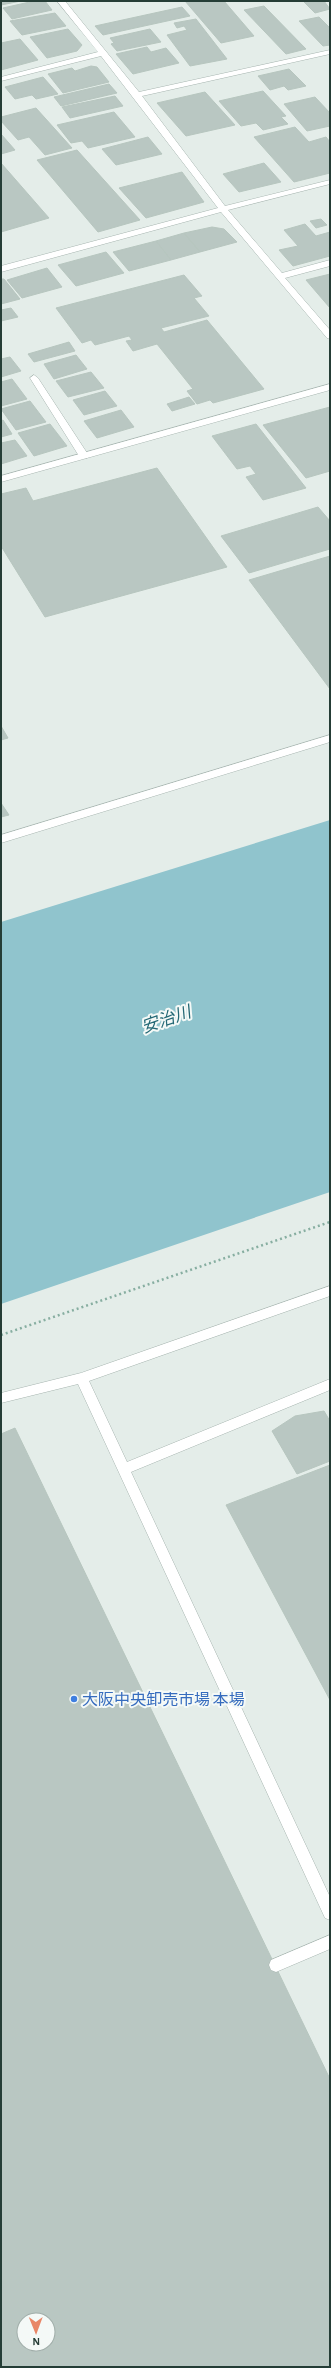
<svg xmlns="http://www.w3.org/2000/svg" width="331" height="2368" font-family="'Alegreya Sans','Noto Sans JP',sans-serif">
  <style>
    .water { fill: #90c4cd }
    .building { fill: #b9c7c2; stroke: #b7c6bf; fill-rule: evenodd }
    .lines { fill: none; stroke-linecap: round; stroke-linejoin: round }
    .service-casing { stroke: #a7b5b0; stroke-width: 1 }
    .minor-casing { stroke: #a7b5b0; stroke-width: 1 }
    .tertiary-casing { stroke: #a7b5b0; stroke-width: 1 }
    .path { stroke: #87aea1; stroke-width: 2.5; stroke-dasharray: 2 3; stroke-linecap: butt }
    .service { fill: #fff; fill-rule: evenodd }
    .minor { fill: #fff; fill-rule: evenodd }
    .tertiary { fill: #fff; fill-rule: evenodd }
    .shop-dot { fill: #3f7fe0; stroke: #f4f9f7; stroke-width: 1.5 }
    .labels { text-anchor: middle; stroke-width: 4; stroke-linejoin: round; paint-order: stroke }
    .shop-label { font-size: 16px; fill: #366cbe; stroke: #f4f9f7; text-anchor: start }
    .water-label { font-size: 17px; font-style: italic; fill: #236875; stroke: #f4f9f7 }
  </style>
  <rect width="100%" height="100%" fill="#e4ede9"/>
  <path class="water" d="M330,820V1192L1,1304V922Z"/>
  <path class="building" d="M1,1H21L1,5Z
    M34,1H45L52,10L12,19L3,8Z
    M185,1H224L254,36L221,43Z
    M303,1H324L330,9L315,13Z
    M264,6L306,49L286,54L244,10Z
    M182,7L190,16L103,35L95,26Z
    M55,13L66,26L22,35L10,21Z
    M319,17L330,28V45L323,46L299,21Z
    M196,19L227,59L190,66L167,35L187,30L184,26L177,28L174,23Z
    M68,29L82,45L77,51L47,58L30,37Z
    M150,29L161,42L117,51L111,44L114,43L110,38Z
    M20,39L38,60L1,70V43Z
    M147,47L151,52L166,48L179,63L133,74L116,54Z
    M91,66L97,67L109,82L63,93L48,74L72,68L75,71Z
    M289,69L306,86L288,90L284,86L270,90L258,76Z
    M43,77L58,94L36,99L32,95L15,99L5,87Z
    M109,84L117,93L61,106L54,97Z
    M263,91L286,116L281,117L288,124L263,130L256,123L241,126L219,101Z
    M205,92L235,125L186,136L157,103Z
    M115,96L123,106L70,118L62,107Z
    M315,97L330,113V126L307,131L284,104Z
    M36,108L72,148L45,155L29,137L18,140L1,121V117Z
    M114,112L135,137L88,148L82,141L71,143L57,125Z
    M295,127L309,142L326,137L330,142V173L294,182L254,137Z
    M1,134L15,150L1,154Z
    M148,137L162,154L116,165L102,149Z
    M77,150L140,220L98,232L37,160Z
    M1,163L49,218L1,232Z
    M264,163L281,182L239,192L223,174Z
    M182,172L204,202L146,218L119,188Z
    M321,219L327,225L316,228L310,221Z
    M305,224L316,236L330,232V256L293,266L279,250L298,246L284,230Z
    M212,227L224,229L237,242L200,252L184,233Z
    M184,233L200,252L171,260L156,241Z
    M156,241L171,260L129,271L113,252Z
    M106,252L124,273L76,286L58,265Z
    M47,268L62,287L22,298L7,280Z
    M330,274V308L306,280Z
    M184,275L202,296L194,298L209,316L161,328L164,332L207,320L264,389L213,403L210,400L197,404L187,391L193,389L157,344L133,351L126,341L132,340L129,336L95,345L91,340L82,343L56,308Z
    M1,279H4L20,299L1,304Z
    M11,308L18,317L1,321V310Z
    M69,342L75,351L34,362L28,354Z
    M76,355L87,369L54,379L44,364Z
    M10,357L21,371L1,377V359Z
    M91,372L104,388L68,397L56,381Z
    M12,379L27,399L1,406V382Z
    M105,391L117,406L84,415L73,400Z
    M189,397L195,404L172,411L167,404Z
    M30,401L46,422L16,430L1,409Z
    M330,407V471L306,478L263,425Z
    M121,410L134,427L97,438L84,421Z
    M3,420L12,434L1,437V421Z
    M50,424L67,446L34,456L18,433Z
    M256,424L306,488L263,500L246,477L256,474L250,466L237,469L212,436Z
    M15,440L27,456L1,464V443Z
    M157,468L227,567L45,617L1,546V494L26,488L33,501Z
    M318,507L330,521V549L249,573L221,536Z
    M330,556V689L249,580Z
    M1,726L8,738L1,740Z
    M1,803L9,815L1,817Z
    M324,1411L330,1421V1461L297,1474L272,1431L295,1416Z
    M15,1428L330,2079V2367H1V1434ZM24,2320H48V2344H24Z
    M330,1465V1700L226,1505Z"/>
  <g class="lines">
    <defs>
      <path id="service" d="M34,375L38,378L89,456L87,458H81L79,456L30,378Z
        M330,1286V1296L89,1381L127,1462L330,1379V1390L131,1472L330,1897V1920L325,1918L78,1384L1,1403V1393L81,1373Z
        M330,1935V1949L276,1972L271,1970L269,1965L271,1960Z"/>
      <path id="minor" d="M57,1H65L139,92L330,50V54L142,96L225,206L330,180V184L228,210L282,273L330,260V266L285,278L330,330V339L327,338L221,212L1,272V266L218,208L101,56L1,81V77L98,52Z
        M330,735V742L1,843V835Z"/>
      <path id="tertiary" d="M330,384V390L1,482V476Z"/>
    </defs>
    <use href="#service" class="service-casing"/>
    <use href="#minor" class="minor-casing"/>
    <use href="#tertiary" class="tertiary-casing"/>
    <path class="path" d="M1,1335L330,1222"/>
    <use href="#service" class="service"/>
    <use href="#minor" class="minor"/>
    <use href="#tertiary" class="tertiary"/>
  </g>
  <circle class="shop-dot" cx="74" cy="1699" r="4"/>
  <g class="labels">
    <g class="shop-label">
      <text x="82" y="1705">大阪中央卸売市場 本場</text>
    </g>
    <g class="water-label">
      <text transform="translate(166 1019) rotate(-19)" y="6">安治川</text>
    </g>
  </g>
  <rect width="331" height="2368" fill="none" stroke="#253d36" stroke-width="4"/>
  <g transform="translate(36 2332) rotate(179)"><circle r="19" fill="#f4f9f7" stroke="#a1aeaa"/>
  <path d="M0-3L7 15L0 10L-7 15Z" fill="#e88667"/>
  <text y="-6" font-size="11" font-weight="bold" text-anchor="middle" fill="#253d36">N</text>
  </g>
</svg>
